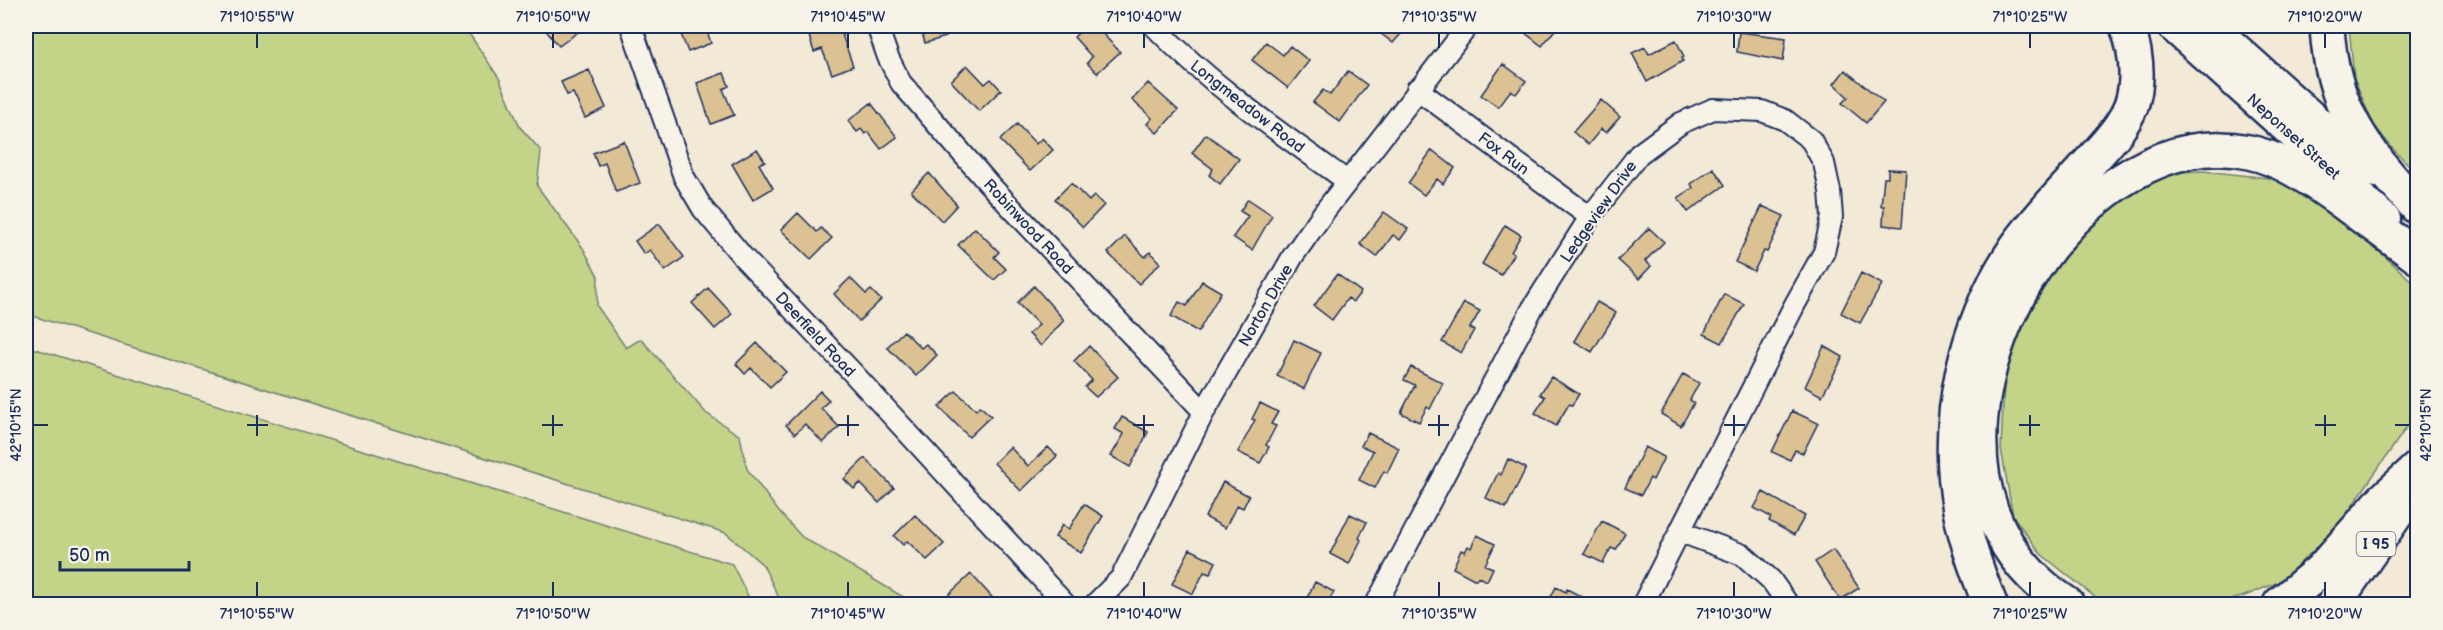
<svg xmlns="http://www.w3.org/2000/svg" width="2443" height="630" font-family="'Balsamiq Sans',sans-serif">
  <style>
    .green { fill: #c3d387; stroke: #6f8172; stroke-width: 1.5 }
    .building { fill: #dcc292; stroke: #1b2f5e; stroke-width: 1.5 }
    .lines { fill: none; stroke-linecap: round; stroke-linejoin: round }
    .street-casing { stroke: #1b2f5e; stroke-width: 24 }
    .secondary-casing { stroke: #1b2f5e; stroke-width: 33 }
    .highway-casing { stroke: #1b2f5e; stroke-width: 38 }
    .street { stroke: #f7f3e8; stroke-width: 20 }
    .secondary { stroke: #f7f3e8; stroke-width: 28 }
    .highway { stroke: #f7f3e8; stroke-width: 33 }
    .ticks { fill: none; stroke: #1b2f5e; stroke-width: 2 }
    .labels { text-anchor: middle; stroke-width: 4.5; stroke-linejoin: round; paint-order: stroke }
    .shield { fill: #f7f3e8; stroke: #5d6a87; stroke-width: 1.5 }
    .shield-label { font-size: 15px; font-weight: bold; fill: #1b2f5e }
    .street-label { font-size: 16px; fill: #1b2f5e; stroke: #f7f3e8 }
    .neatline { fill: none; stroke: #1b2f5e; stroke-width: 2 }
    .ticks-label { font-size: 15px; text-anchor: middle; fill: #1b2f5e }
  </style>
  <rect width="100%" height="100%" fill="#f2e9d7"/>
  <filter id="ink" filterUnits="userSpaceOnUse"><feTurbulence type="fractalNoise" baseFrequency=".0167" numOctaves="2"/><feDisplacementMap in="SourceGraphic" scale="12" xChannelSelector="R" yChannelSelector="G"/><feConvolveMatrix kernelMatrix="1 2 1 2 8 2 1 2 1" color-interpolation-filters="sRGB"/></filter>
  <g filter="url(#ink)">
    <path class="green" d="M26,26H464L499,78L520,127L541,151L537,186L583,248L598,276L597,306L626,348L641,339L706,413L740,436L747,469L779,512L802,537L915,604H782L763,565L726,533L26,314Z
      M2349,26H2417V173L2393,149L2373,124L2354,78Z
      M2203,171L2279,179L2365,238L2417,286V412L2346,515L2318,546L2281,581L2242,597L2215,604H2116L2100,601L2041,554L2013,516L2001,449L2005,360L2039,282L2090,222L2156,173Z
      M26,346L732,564L752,604H26Z"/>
    <path class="building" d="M542,26H586L559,46Z
      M687,26H705L711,43L688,52L679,29Z
      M839,26L853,66L832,74L822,49L814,52L809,36Z
      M920,26H943L946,37L925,43Z
      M1086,26H1095L1120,52L1097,73L1087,63L1092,57L1074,37Z
      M1371,26H1408L1393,43Z
      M1516,26H1558L1542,46Z
      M1739,32L1786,38L1783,61L1737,52Z
      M1676,40L1684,57L1682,58L1683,61L1647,82L1632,53L1645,47L1649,54Z
      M1266,42L1283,55L1290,46L1309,61L1288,88L1252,60Z
      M1503,64L1526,81L1516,94L1511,90L1498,107L1481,95Z
      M967,65L985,84L991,79L1001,90L979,111L951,81Z
      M589,70L606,108L585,118L573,93L567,95L561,82Z
      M1845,70L1884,102L1866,123L1842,103L1848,97L1834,84Z
      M1348,71L1367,85L1340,122L1313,102L1323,90L1330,95Z
      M724,73L729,86L723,89L734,115L711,124L697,83Z
      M1148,83L1178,110L1157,133L1147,124L1152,118L1132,100Z
      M1601,100L1620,117L1606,133L1601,129L1588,145L1573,132Z
      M871,103L897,137L881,149L868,132L865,134L861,129L857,132L848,121Z
      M1017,124L1036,144L1042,138L1053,150L1030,171L1000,140Z
      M1206,134L1239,159L1220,184L1209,175L1213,169L1192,153Z
      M624,141L640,183L616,192L605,163L598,166L593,153Z
      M757,149L765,161L759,164L773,188L753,200L732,164Z
      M1432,150L1455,168L1443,184L1437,179L1424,195L1408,183Z
      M1713,168L1725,185L1688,212L1678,198L1693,188L1691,184Z
      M1888,169L1906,170L1902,227L1883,225L1884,206H1881L1884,178H1888Z
      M929,173L957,205L942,221L911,191Z
      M1071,183L1089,201L1094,196L1104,205L1083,227L1055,199Z
      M1248,199L1272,215L1252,250L1233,237L1248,216L1240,211Z
      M1762,206L1784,216L1767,252L1764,251L1754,271L1735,262Z
      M1384,212L1408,229L1400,240L1393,235L1377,257L1360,244Z
      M798,213L817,232L821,228L832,238L811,259L781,230Z
      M659,224L684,257L665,271L650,250L644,254L635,241Z
      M1505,225L1521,235L1511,252L1514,253L1501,275L1482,264Z
      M975,228L999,252L994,257L1006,269L994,280L958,245Z
      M1649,228L1664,242L1645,261L1651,266L1639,279L1618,260Z
      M1125,236L1145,257L1150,252L1160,263L1139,284L1108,253Z
      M1861,273L1882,284L1860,323L1841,313Z
      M1337,274L1361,292L1353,302L1348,298L1332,320L1314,306Z
      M850,278L866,294L871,290L881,300L859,321L834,294Z
      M1202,281L1221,292L1198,332L1171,316L1179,302L1187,306Z
      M1034,286L1064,320L1041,346L1029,334L1039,325L1017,303Z
      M708,288L732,314L715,329L692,303Z
      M1724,294L1744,304L1722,343L1704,334Z
      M1597,302L1616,313L1592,352L1574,341Z
      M1464,303L1480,311L1470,328L1474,330L1461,353L1442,342Z
      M904,331L921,348L926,344L937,355L916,376L887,347Z
      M1294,340L1321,353L1304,389L1277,376Z
      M757,343L786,372L770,387L751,368L745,374L736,364Z
      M1089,346L1118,377L1096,397L1085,387L1092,380L1074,361Z
      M1824,346L1843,357L1822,396L1805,387Z
      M1411,367L1443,383L1430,409L1427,407L1419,422L1401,413L1415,385L1404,380Z
      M1683,374L1699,383L1690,400L1694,403L1681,426L1661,414Z
      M1551,377L1579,394L1572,405L1569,404L1556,426L1535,413L1545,397L1540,394Z
      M820,391L829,400L821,408L839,427L823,443L805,424L795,434L786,425Z
      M956,391L976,410L980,406L991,416L969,437L939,407Z
      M1260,403L1278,412L1271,424L1276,426L1266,445L1269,447L1260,463L1238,452L1255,420L1252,419Z
      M1792,411L1818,423L1803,453L1795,450L1790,460L1772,452Z
      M1122,417L1148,432L1130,467L1111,456L1124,434L1115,429Z
      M1368,433L1399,448L1387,473L1384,471L1375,488L1359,480L1373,451L1361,446Z
      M1010,447L1028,466L1048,447L1057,456L1021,491L994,463Z
      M1645,447L1664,457L1653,480L1650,478L1641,495L1625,488Z
      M865,458L894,488L879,503L860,483L854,489L844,479Z
      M1508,459L1526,468L1506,508L1486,498L1498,473L1501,475Z
      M1223,482L1249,496L1243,508L1237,505L1225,528L1205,517Z
      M1763,492L1805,516L1794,535L1769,521L1771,517L1754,508Z
      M1084,504L1103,516L1081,553L1055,537L1062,525L1069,529Z
      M1350,514L1367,522L1359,538L1361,540L1349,564L1330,554Z
      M915,515L944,544L927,560L907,541L903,545L894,536Z
      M1602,521L1625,533L1616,550L1611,548L1603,563L1584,554Z
      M1477,535L1495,544L1485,565L1493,568L1487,581L1478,577L1476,580L1453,568L1461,550L1465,552L1468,546L1471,548Z
      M1190,549L1216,562L1210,574L1204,572L1193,594L1172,584Z
      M1833,550L1859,588L1840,600L1815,562Z
      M971,574L998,604H969L963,599L957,604L948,595Z
      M1315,582L1334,592L1327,604H1304Z
      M1556,587L1566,592L1567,589L1596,604H1559L1550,599Z"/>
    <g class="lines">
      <defs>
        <path id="street" d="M631,26L684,177L703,209L743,257L852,372L1065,604
          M877,26L888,57L901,83L988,183L1204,412
          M1154,26C1212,86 1280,133 1347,181
          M1417,89L1590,217
          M1681,532L1743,555L1771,580L1788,604
          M1095,604L1121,578L1204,412L1293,256L1324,212L1468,26
          M1376,604L1532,309L1590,217L1639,154L1681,123L1713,109L1762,111L1785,120L1811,140L1824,163L1830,191L1832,217L1824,252L1794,306L1643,604"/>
        <path id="secondary" d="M2171,26L2386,219
          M2212,26L2376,173"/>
        <path id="highway" d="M2327,26C2331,107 2364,150 2418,208
          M1990,604C1978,574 1966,542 1960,510C1943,419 1965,322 2017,246C2039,215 2067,188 2092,160C2106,144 2123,127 2131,106C2140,79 2136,51 2127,26
          M2067,604C1915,507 1984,283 2105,192C2147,160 2196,141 2249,152C2286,160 2314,182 2344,203C2368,221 2393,239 2418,257
          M2280,604L2321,570L2383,500L2418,468
          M2334,604L2399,510"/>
      </defs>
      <use href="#street" class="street-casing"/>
      <use href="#secondary" class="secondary-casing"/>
      <use href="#highway" class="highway-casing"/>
      <use href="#street" class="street"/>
      <use href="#secondary" class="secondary"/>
      <use href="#highway" class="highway"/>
    </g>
  </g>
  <path class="ticks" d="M257,33V48M553,33V48M848,33V48M1144,33V48M1439,33V48M1734,33V48M2030,33V48M2325,33V48M257,415V436M553,415V436M848,415V436M1144,415V436M1439,415V436M1734,415V436M2030,415V436M2325,415V436M33,425H48M247,425H268M542,425H563M838,425H859M1133,425H1154M1428,425H1449M1724,425H1745M2019,425H2040M2315,425H2336M2395,425H2410M257,582V597M553,582V597M848,582V597M1144,582V597M1439,582V597M1734,582V597M2030,582V597M2325,582V597"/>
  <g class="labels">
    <rect class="shield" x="2356.5" y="532" width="39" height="24" rx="4.5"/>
    <g class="shield-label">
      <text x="2376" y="549">I 95</text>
    </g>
    <g class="street-label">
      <text transform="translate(1248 106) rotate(38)" y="6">Longmeadow Road</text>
      <text transform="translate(2294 136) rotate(42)" y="6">Neponset Street</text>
      <text transform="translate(1504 153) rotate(37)" y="6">Fox Run</text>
      <text transform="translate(1598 211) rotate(-55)" y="6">Ledgeview Drive</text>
      <text transform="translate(1029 226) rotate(47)" y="6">Robinwood Road</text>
      <text transform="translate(1265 305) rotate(-60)" y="6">Norton Drive</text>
      <text transform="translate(816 334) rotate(47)" y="6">Deerfield Road</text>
    </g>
  </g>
  <rect width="2443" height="630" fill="none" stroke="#f7f3e8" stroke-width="66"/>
  <path d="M60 561v9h129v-9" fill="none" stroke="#1b2f5e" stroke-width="3"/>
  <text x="69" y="561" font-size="18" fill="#1b2f5e" stroke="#f7f3e8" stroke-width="4.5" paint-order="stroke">50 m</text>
  <rect x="33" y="33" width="2377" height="564" class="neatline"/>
  <g class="ticks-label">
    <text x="257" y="22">71°10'55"W</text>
    <text x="553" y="22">71°10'50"W</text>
    <text x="848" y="22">71°10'45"W</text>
    <text x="1144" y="22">71°10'40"W</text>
    <text x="1439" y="22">71°10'35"W</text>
    <text x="1734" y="22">71°10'30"W</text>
    <text x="2030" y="22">71°10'25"W</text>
    <text x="2325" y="22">71°10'20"W</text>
    <text transform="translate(16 425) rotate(-90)" y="5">42°10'15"N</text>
    <text transform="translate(2426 425) rotate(-90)" y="5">42°10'15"N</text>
    <text x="257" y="619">71°10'55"W</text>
    <text x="553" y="619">71°10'50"W</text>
    <text x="848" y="619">71°10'45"W</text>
    <text x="1144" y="619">71°10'40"W</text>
    <text x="1439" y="619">71°10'35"W</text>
    <text x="1734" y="619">71°10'30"W</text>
    <text x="2030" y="619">71°10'25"W</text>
    <text x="2325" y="619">71°10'20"W</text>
  </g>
</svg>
